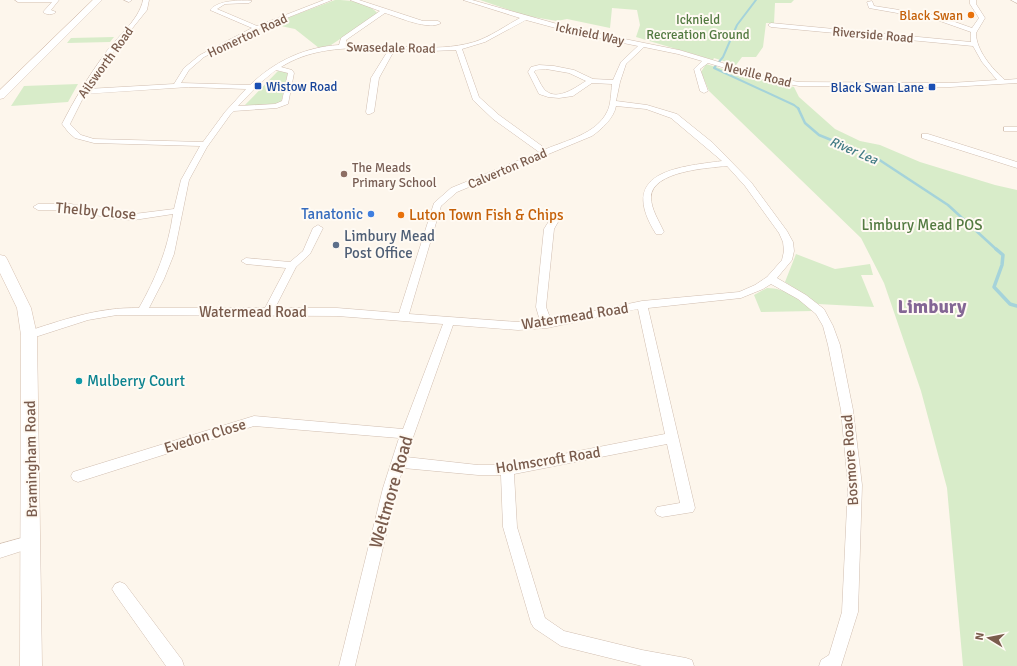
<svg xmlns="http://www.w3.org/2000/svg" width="1017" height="666" font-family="Signika,sans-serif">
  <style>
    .green { fill: #d8ecc9 }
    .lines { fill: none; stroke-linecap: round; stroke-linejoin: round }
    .stream-far2 { stroke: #a5d3da; stroke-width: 2 }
    .stream-far1 { stroke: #a5d3da; stroke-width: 2.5 }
    .stream { stroke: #a5d3da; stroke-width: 3.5 }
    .street-casing { stroke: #d1beb0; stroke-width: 1 }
    .secondary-casing { stroke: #d6c0b0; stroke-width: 1 }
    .street { fill: #fff; fill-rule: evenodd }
    .secondary { fill: #fff; fill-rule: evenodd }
    .food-dot { fill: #e8710a; stroke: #fffaf3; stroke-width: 1.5 }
    .transit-dot { fill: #1a4fb4; stroke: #fffaf3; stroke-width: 1.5 }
    .education-dot { fill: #8d6e63; stroke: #fffaf3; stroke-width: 1.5 }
    .shop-dot { fill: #3f7fe0; stroke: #fffaf3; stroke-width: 1.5 }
    .service-dot { fill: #5c6f8a; stroke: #fffaf3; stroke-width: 1.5 }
    .culture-dot { fill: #0f9aa8; stroke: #fffaf3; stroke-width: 1.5 }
    .labels { text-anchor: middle; stroke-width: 4; stroke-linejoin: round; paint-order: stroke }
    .far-food-label { font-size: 13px; fill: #c56008; stroke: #fffaf3; text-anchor: end }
    .far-park-label { font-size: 13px; fill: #537a41; stroke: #fffaf3 }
    .far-street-label { font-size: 13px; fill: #7a5c4d; stroke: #fffaf3 }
    .far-transit-label { font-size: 13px; fill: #164399; stroke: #fffaf3; text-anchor: start }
    .far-water-label { font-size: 13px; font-style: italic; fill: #437c86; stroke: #fffaf3 }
    .far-education-label { font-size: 13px; fill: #785e54; stroke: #fffaf3; text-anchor: start }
    .street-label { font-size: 15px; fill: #7a5c4d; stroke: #fffaf3 }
    .shop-label { font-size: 15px; fill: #366cbe; stroke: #fffaf3; text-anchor: end }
    .food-label { font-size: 15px; fill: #c56008; stroke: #fffaf3; text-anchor: start }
    .park-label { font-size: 15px; fill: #537a41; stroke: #fffaf3 }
    .service-label { font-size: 15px; fill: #4e5e75; stroke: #fffaf3; text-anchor: start }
    .culture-label { font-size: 15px; fill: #0d838f; stroke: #fffaf3; text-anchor: start }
    .near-street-label { font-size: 18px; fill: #7a5c4d; stroke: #fffaf3 }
    .district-label { font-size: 19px; font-weight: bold; fill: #846695; stroke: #fffaf3 }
  </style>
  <rect width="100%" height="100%" fill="#fdf6ec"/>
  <path class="green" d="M335,0C349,0 369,2 378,14L331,45L319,48L295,29L271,24Z
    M480,0H794L791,3H775L774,23H766L763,47L756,57H742L736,65L714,58L713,60L636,37L640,25L637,10L612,8L610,28L567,19L557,21L527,16Z
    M114,37L110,42L67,43L71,38Z
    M706,64L753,78L794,87L799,97L835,129L860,141L880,145L920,162L995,185L1017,190V666H963L947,488L921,391L884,283L861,238L709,91L701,72Z
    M278,71L288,72L281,103L243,107Z
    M78,84L68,102L11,106L24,86Z
    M796,254L835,269L870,264L873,275H861L874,307L818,304L785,282Z
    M767,288C786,288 799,299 813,311L761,312L754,295Z"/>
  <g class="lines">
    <path class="stream-far2" d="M756,0L737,25L723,57L714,68L794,105L799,109"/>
    <path class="stream-far1" d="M798,108L805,123L819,135L878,159L948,205L997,250"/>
    <path class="stream" d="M996,249L1003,255L1002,265L994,287L1010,304L1017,306"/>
    <defs>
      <path id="street" d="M15,0H59L51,10L56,12C53,15 46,15 43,12L52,2H18Z
        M124,0H132L129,2Z
        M143,0H149L147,10L110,56L87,89L174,84L184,68L200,55L252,28L210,10C218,0 240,0 252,1L249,3L225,4L217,9L257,26L324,0H332L259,29L204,57L189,70L181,83L250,85C275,61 305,47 339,45L341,38L380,11L350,0H359L423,21H438L441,23C429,31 398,17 385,13L346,40V44C388,43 433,54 474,42C490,37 505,26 520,18L463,0H472L575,29L679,50L769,77L799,82L950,83L997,80L982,62L973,46L771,27L768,25L771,23L971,42V32L937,20L869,8L867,2L872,1L874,6L938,16L972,28L979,18L970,4V0H976V4L985,18L976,33C976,50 992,69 1005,80L1017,79V83L950,87L799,86L766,80L708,63L700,69L708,91L704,93L700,91L694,69L702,61L678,54L644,47L626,64L620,82L616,101L647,105L677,114L713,143L751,182L787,231L793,242L794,251L792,260L777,278L806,295L824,309L833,326L840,345L853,410L862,485L858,612L841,666H819L821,660L829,655L842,612L848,485L841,410L828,345L823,326L816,314L798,299L771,284L763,289L741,298L648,308L695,508L693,512L662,517L657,515L655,511L657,507L680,503L667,444L514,474L517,527L545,618L564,631L642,650L686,658L692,660L694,666H642L561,646L534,628L531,623L503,527L501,475H478L403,468L397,488L355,666H339L383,488L399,438L254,426L78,482L73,480L71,476L73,472L254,416L403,429L443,324L337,316L117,315L88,320L29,339L25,338L23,335L25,332C63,320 98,307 139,308C156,278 168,249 173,214L134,220L115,219L71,210H38L33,207L38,204H71L115,213L134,214L174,209L181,180L200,146L94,143L75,138L69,133L62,124C74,100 88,77 104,55C116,37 139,21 143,0ZM526,20L574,33L638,46L621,62L613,80L593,79L574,70L554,66L539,65L531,67L528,72L539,94L548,97L559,98L573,96L592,83L612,84C611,92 611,105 607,112C596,134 567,140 546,149L499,115L479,97L462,49L485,42ZM368,48L389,49L371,78L366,112L367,114H370L374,112L379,78L395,49L431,51L456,50L473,100L493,119L539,152L451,188L434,203L399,313L337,308H275L296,267L310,254L323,228L318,225L313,228L303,251L290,262L246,258L241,261L246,264L286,268L265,308H149L164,279L174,254L189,180L207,147L230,115L234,111L277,108L288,104L294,73L292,70L281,67C308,50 338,48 368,48ZM546,69L569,73L586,81C576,87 558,101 546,91C541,87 538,77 534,72L536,70ZM276,70L288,73L282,101L275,104L238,106L259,84ZM189,87L246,89L225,112L203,142L94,139L81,135L70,124L85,94ZM616,106L646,109L671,118L722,161C676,167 617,172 656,234H662L664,232C659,221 651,209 651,197C652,171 708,168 727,166L745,186L779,233L783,242L784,251L782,260L767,277L755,285L739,292L642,301L551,320L546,307L554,229L562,215L557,212L554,213L544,229L536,307L540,321L518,322L409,314L441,206L457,192L592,136C602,129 614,118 616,106ZM638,309L665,434L507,465H478L406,457L453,325L518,330L547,328Z
        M1011,0H1017V3Z
        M1004,127H1017V131H1004Z
        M922,134H928L1017,162V168L922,138Z
        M32,535L37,536L39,541L37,546L0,558V544Z
        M120,582L125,584L182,660L184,666H166L115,594L112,589L115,584Z"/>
      <path id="secondary" d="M93,0H102L4,98L0,99V90Z
        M0,255L5,256L7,259L31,308L37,335L42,666H20L21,335L17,308L0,273Z"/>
    </defs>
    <use href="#street" class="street-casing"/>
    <use href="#secondary" class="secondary-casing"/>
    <use href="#street" class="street"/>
    <use href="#secondary" class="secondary"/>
  </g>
  <g class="food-dot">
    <circle cx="971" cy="15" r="4"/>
    <circle cx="401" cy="215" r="4"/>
  </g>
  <g class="transit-dot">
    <rect x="254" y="82" width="8" height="8" rx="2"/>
    <rect x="928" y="83" width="8" height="8" rx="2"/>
  </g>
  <circle class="education-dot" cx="344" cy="174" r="4"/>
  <circle class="shop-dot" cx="371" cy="214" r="4"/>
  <circle class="service-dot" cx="336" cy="245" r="4"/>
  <circle class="culture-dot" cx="79" cy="381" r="4"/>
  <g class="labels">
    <g class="far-food-label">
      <text x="963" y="20">Black Swan</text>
    </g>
    <g class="far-park-label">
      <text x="698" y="24">Icknield<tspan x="698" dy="15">Recreation Ground</tspan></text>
    </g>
    <g class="far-street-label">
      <text transform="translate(590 33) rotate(12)" y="5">Icknield Way</text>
      <text transform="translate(873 34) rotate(5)" y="5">Riverside Road</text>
      <text transform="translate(247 35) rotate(-25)" y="5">Homerton Road</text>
      <text transform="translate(391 47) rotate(1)" y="5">Swasedale Road</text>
      <text transform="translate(105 62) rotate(-54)" y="5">Ailsworth Road</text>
      <text transform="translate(758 74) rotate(14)" y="5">Neville Road</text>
      <text transform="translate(507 168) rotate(-23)" y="5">Calverton Road</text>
    </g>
    <g class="far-transit-label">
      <text x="266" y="91">Wistow Road</text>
      <text x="924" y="92" text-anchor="end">Black Swan Lane</text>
    </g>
    <g class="far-water-label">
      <text transform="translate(854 150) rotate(23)" y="5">River Lea</text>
    </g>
    <g class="far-education-label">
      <text x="352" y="172">The Meads<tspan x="352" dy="15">Primary School</tspan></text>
    </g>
    <g class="street-label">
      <text transform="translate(96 211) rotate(5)" y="5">Thelby Close</text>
      <text x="253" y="317">Watermead Road</text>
      <text transform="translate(575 316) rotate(-9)" y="5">Watermead Road</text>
      <text transform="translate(205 436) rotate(-17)" y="5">Evedon Close</text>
      <text transform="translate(31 459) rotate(-91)" y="5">Bramingham Road</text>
      <text transform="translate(548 460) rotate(-9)" y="5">Holmscroft Road</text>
      <text transform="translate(850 460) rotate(-94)" y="5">Bosmore Road</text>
    </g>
    <g class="shop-label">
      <text x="363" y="219">Tanatonic</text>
    </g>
    <g class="food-label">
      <text x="409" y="220">Luton Town Fish &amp; Chips</text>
    </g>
    <g class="park-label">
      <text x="922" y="230">Limbury Mead POS</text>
    </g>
    <g class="service-label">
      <text x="344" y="241">Limbury Mead<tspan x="344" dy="17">Post Office</tspan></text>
    </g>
    <g class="culture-label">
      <text x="87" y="386">Mulberry Court</text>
    </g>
    <g class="near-street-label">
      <text transform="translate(391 492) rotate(-74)" y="6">Weltmore Road</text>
    </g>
    <g class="district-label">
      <text x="932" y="313">Limbury</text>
    </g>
  </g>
  <g transform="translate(989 638) rotate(280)" stroke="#fffaf3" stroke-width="3" paint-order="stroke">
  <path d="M0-3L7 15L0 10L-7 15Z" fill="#7a5c4d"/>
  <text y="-6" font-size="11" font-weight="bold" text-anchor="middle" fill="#7a5c4d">N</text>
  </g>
</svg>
